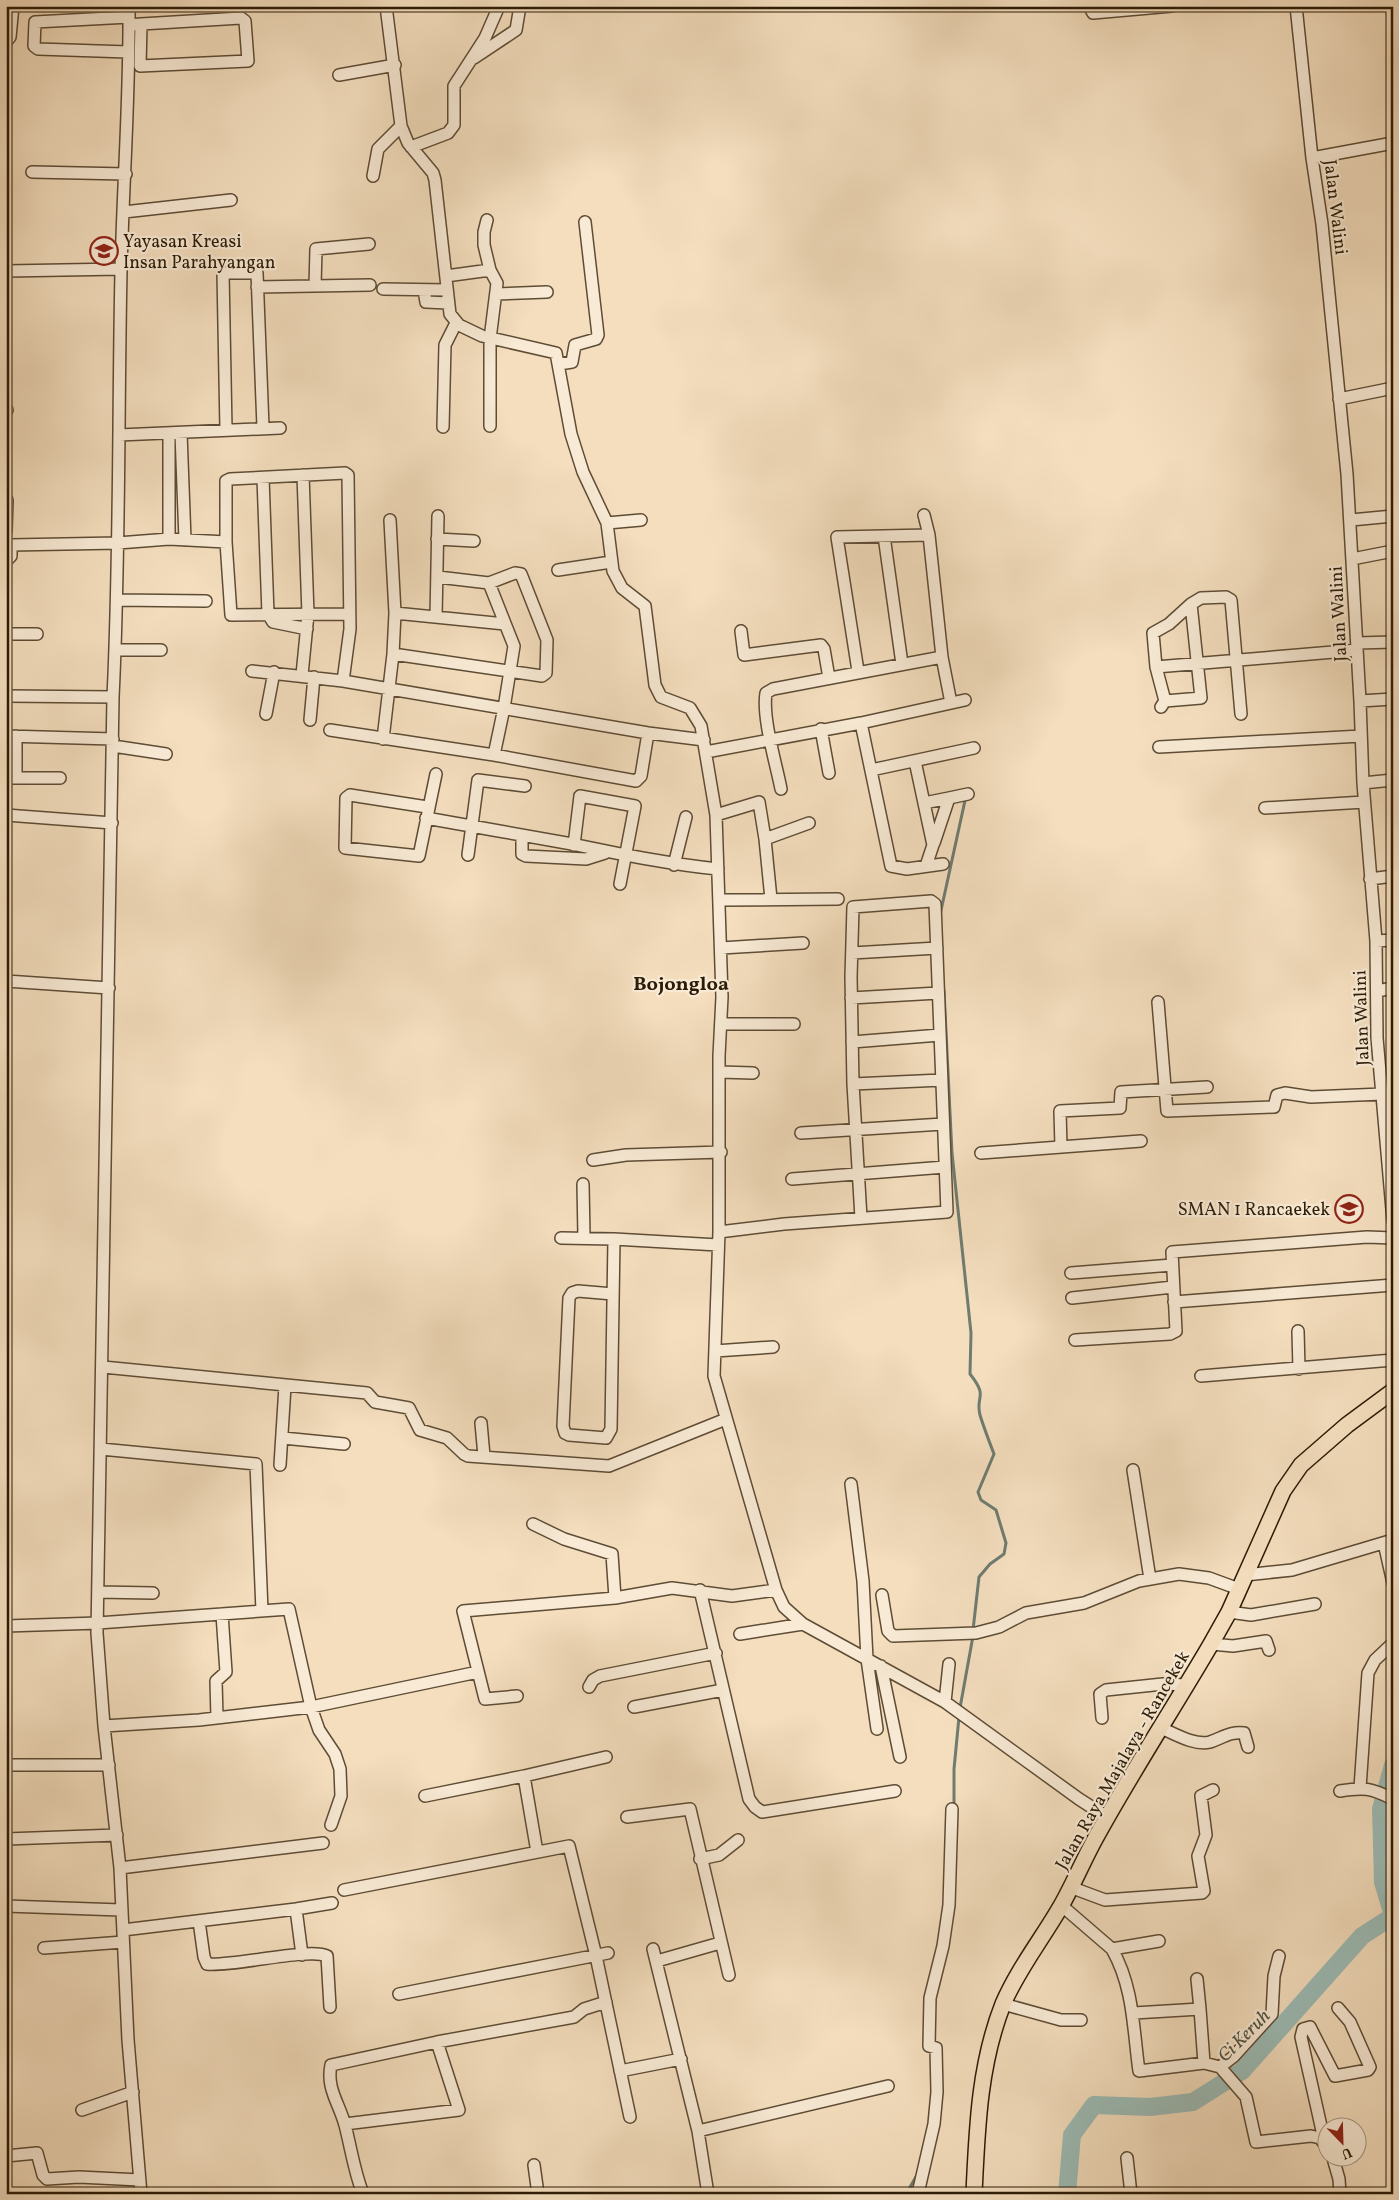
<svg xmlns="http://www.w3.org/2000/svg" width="1399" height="2200" font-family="Vollkorn,serif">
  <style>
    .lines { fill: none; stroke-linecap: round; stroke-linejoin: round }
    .stream { stroke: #6f7c70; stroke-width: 3 }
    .river { stroke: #9cbcb6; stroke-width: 18 }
    .minor-casing { stroke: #5e4c35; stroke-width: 14 }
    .major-casing { stroke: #2c1c07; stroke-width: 18 }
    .minor { stroke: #f8ead5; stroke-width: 11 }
    .major { stroke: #f4debe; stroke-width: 15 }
    .labels { text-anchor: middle; stroke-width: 4.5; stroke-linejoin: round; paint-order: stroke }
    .street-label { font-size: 18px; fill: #2c1c07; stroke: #f8ead5 }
    .poi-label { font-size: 18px; fill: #2c1c07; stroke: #f8ead5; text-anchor: start }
    .water-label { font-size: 19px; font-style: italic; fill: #535444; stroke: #f8ead5 }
    .quarter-label { font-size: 20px; font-weight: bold; fill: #2c1c07; stroke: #f8ead5 }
  </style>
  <rect width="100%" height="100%" fill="#f4debe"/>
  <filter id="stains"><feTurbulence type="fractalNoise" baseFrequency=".004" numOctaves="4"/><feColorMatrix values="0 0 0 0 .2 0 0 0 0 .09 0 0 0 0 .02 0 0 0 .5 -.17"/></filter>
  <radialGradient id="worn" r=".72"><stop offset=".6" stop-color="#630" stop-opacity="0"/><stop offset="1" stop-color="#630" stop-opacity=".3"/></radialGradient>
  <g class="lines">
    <path class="stream" d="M940,915L966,796
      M944,991L952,1153L971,1333L970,1374C989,1398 975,1395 980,1415C984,1428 989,1441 994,1454L978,1492L981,1500L996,1510L1006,1543L1004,1554L990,1564L979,1577L973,1630
      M960,1708L973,1636
      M954,1808V1769L959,1717
      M906,2194L917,2175"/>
    <path class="river" d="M1393,1765L1381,1809L1383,1882L1393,1916
      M1067,2194L1072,2135L1094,2105L1150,2107L1193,2102L1242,2071L1362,1936L1393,1916"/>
    <defs>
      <path id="minor" d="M129,6C130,94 123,182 121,271C118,413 120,555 113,697L97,1633L104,1726L120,1868L128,2040L141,2194
        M386,6L401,126L408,143L433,173L435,180L450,314L459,325L482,336L556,353L571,434L583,472L607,523L613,571L622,588L645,606L655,685L661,697L690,708L701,726L716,815L722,997L719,1056V1232L714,1376L776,1590L784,1607L803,1624L945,1702L1079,1799L1107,1817
        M1089,6L1093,13L1172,6
        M1296,6L1312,158L1322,224L1347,474L1360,701L1363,783L1376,941L1377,1038L1393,1221
        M129,25L141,24L241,18L245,21L248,61L140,66L141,24
        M6,42L10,37L13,6
        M128,52L38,49L34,46L35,22L129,17
        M474,58L516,30L520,6
        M339,75L395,65
        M411,147L448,133L454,125V86L485,38L499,6
        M1312,158L1393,143
        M32,172L126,174
        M373,176L378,149L401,126
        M124,212L231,200
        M487,220L484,232V245L490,270L497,283L490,339V426
        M6,271L121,269
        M446,276L490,270
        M315,286L316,249L369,244
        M257,287L370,285
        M383,289L447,290
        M424,290L426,302L448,303
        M496,294L547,292
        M559,364L572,362L575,345L596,339L598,335L585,222
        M1339,399L1393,388
        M6,410H7
        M443,427L445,345L456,323
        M226,430L223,273H257L263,427
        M181,433L185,540
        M119,435L280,428
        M263,478L268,614L273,622L307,629
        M924,515L929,535L942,657L951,703
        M1351,520L1393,516
        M607,523L641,520
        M6,531L7,500
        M884,536L902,664
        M169,539V434
        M437,539L474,541
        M6,544L11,545V556L6,561
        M11,545L118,543L169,539L226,542
        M1352,559L1393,551
        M558,570L611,562
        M489,583L514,646L504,708L494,755
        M117,600L206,601
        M395,613L505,624
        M436,617L438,516
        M741,631L744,655L821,645L824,649L829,678
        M6,634H37
        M1357,643L1393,642
        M116,650H161
        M393,654L542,676L546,673L547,640L521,574L515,573L489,583L438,577
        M1156,667L1357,650
        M252,671L343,681L648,733L704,740
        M858,671L837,537L929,535
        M302,675L308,614L303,475
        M343,681L350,629L348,475L345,473L230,479L226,481V542L231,615L349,614
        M6,696L113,697
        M1165,701L1201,698L1191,604
        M1360,701L1393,699
        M1161,707L1165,701L1156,667L1153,633L1169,624L1191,604L1201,598L1226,597L1231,600L1241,714
        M266,714L274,672
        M310,720L314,677
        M861,723L891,866L907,869L943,864
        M821,729L829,773
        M330,730L494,755L636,781L641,776L648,733
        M6,736L113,739
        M16,736V778
        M383,739L393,654L395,613L390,520
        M113,746L166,754
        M1159,747L1361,736
        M706,752L861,723L965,700
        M915,761L933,845L926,866
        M871,770L974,748
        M6,778H60
        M1363,783L1393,780
        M781,789C776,763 762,718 766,693L773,689L942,657
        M924,803L949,798
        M427,807L350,795L346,798L345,848L419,856L436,774
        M1265,808L1364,802
        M6,815L112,823
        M716,815L759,802L765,839L771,899
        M426,818C475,827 523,835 572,844C621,854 668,864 718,869
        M522,836V854L526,856L586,859L605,853
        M765,839L809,823
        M934,843L949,798L968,794
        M574,845L580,796L635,806L620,884
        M468,855L478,780L525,786
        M674,865L686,817
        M1370,879L1393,876
        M721,900L838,899
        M1376,941L1393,940
        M721,948L803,943
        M852,953L937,948
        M6,981L109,988
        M1377,991L1393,988
        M851,998L938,993
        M1158,1002L1167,1111L1274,1107L1277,1095L1285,1093L1311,1097L1382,1094
        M721,1024H794
        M852,1042L940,1035
        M720,1072L753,1073
        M853,1084L942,1080
        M801,1133L943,1124
        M1061,1147L1060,1111L1120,1108L1121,1092L1207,1087
        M981,1153L1141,1141
        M593,1160L626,1155L721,1152
        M792,1179L945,1167
        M583,1184L584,1237
        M719,1232L784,1224L947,1212L935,904L931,901L853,907L851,977L853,1084L861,1218
        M561,1238L614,1239
        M1071,1273L1172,1265
        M613,1294L578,1291L572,1293L569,1298L563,1426L565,1433L569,1435L606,1438L611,1429L614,1239L718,1245
        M1072,1298L1173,1287
        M1174,1302L1393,1285
        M1298,1331L1299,1369
        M1075,1340L1170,1334L1176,1331L1172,1252L1367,1237L1393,1238
        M715,1351L773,1347
        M103,1367L367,1393L375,1402L409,1408L420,1430L447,1438L464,1454L468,1456L609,1466L726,1419
        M1201,1376L1393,1360
        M481,1423L484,1456
        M283,1438L344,1444
        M101,1449L256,1464L262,1611
        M280,1465L285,1386
        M1133,1470L1150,1579
        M851,1484L863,1581L867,1659L877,1729
        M1384,1543L1393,1583
        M1245,1575L1292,1570L1393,1540
        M700,1590L749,1799L755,1807L762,1812L895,1791
        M98,1592L153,1593
        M882,1595L888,1631L893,1636L976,1633L999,1627L1026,1613L1084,1603L1139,1581L1179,1574L1209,1578L1239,1589
        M615,1598L672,1588L732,1596L776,1590
        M1229,1612L1251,1615L1315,1604
        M6,1626L98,1623L289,1609L311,1707L319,1730L335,1754L340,1769L341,1796L331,1825
        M740,1634L803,1624
        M1211,1644L1233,1646L1266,1641L1269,1650
        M881,1666L900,1757
        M589,1687L593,1680L600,1676L716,1653
        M517,1696L485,1699L463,1611L615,1598L612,1554L564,1539L533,1524
        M945,1702L949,1664
        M634,1707L723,1690
        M217,1718L216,1681L226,1672L222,1614
        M1102,1718L1100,1694L1106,1690L1163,1684L1187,1685
        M104,1726L199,1720L311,1707L478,1672
        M1161,1728C1175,1734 1195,1746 1210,1742C1222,1738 1231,1731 1244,1733L1248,1747
        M6,1765H109
        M1360,1788L1368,1673L1375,1660L1393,1643
        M1340,1791C1364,1787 1371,1788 1393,1799
        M425,1796L524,1776
        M627,1817L690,1809L729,1975
        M6,1839L117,1835
        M537,1852L524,1776L606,1757
        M700,1859L719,1855L738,1840
        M120,1868L323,1843
        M1070,1887L1105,1900L1202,1893L1204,1891L1198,1856L1206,1835L1201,1796L1213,1790
        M344,1890L569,1846L596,1956L630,2117
        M1061,1905L1112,1949C1134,1988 1133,2029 1139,2071L1204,2063L1220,2067L1246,2097L1256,2142L1311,2136L1320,2138L1326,2146
        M6,1906L121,1910
        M296,1909L302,1955
        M199,1921L204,1957L207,1964C233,1967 310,1947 327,1956L330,2007
        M123,1930L296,1909L332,1903
        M44,1948L123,1942
        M653,1949L698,2131L708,2194
        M1112,1949L1159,1941
        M657,1961L720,1943
        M1197,1979L1200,2009
        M399,1994L608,1953
        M1003,2004L1061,2020H1081
        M1134,2013L1200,2009L1204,2063
        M1220,2067L1233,2057L1272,2014L1274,1976L1279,1956
        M620,2071L681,2059
        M82,2110L133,2092
        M345,2124L459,2110L437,2042
        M698,2131L888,2086
        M1325,2144L1301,2037L1303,2029L1310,2027L1312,2031L1335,2076L1368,2070L1370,2067L1350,2022L1338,2008
        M6,2156L37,2153L43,2175L47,2179L79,2177L140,2180
        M1127,2158L1131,2194
        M1333,2158L1339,2179L1340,2194
        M534,2165L538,2194
        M363,2194C354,2171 351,2148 345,2125C339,2103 326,2088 331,2065L437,2042L574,2017L584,2009L606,2002
        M915,2194L919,2189L934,2124L937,2092L936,2048L929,2046L930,1998L943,1946L949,1905L952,1809"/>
      <path id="major" d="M974,2194C977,2129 979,2065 1003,2004C1018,1969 1042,1939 1061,1906C1073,1885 1083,1861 1095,1839C1131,1773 1173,1709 1211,1644L1229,1612L1283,1491L1301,1465L1347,1425L1393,1391"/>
    </defs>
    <use href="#minor" class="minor-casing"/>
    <use href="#major" class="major-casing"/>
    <use href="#minor" class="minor"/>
    <use href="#major" class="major"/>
  </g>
  <defs>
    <symbol id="school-ring" viewBox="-11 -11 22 22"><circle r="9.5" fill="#f8ead5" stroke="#8f2418" stroke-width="1.5"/><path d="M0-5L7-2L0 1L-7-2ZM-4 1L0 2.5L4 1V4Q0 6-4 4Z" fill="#8f2418"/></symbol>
  </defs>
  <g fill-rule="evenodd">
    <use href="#school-ring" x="88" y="235" width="32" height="32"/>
    <use href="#school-ring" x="1333" y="1193" width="32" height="32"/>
  </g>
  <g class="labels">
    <g class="street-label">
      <text transform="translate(1336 207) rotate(83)" y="6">Jalan Walini</text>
      <text transform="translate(1338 614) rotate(-93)" y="6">Jalan Walini</text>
      <text transform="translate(1361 1018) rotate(-92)" y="6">Jalan Walini</text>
      <text transform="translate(1122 1760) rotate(-60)" y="6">Jalan Raya Majalaya - Rancekek</text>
    </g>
    <g class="poi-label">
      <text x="123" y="247">Yayasan Kreasi<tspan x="123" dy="21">Insan Parahyangan</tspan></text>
      <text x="1330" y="1215" text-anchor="end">SMAN 1 Rancaekek</text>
    </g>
    <g class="water-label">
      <text transform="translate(1243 2035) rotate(-45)" y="7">Ci Keruh</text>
    </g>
    <g class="quarter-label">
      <text x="681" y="990">Bojongloa</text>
    </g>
  </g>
  <rect width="1399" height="2200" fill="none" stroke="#f4debe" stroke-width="25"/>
  <rect x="8" y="8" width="1384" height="2185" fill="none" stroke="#2c1c07" stroke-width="2.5"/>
  <rect x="12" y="12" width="1374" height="2175" fill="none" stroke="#2c1c07"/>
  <g transform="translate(1342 2142) rotate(157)"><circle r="24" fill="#f8ead5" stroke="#a69883"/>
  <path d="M0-4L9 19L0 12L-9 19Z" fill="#8f2418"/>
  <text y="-8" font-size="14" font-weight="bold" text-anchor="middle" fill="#2c1c07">U</text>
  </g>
  <rect width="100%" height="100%" filter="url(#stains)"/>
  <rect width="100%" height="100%" fill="url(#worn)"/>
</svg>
